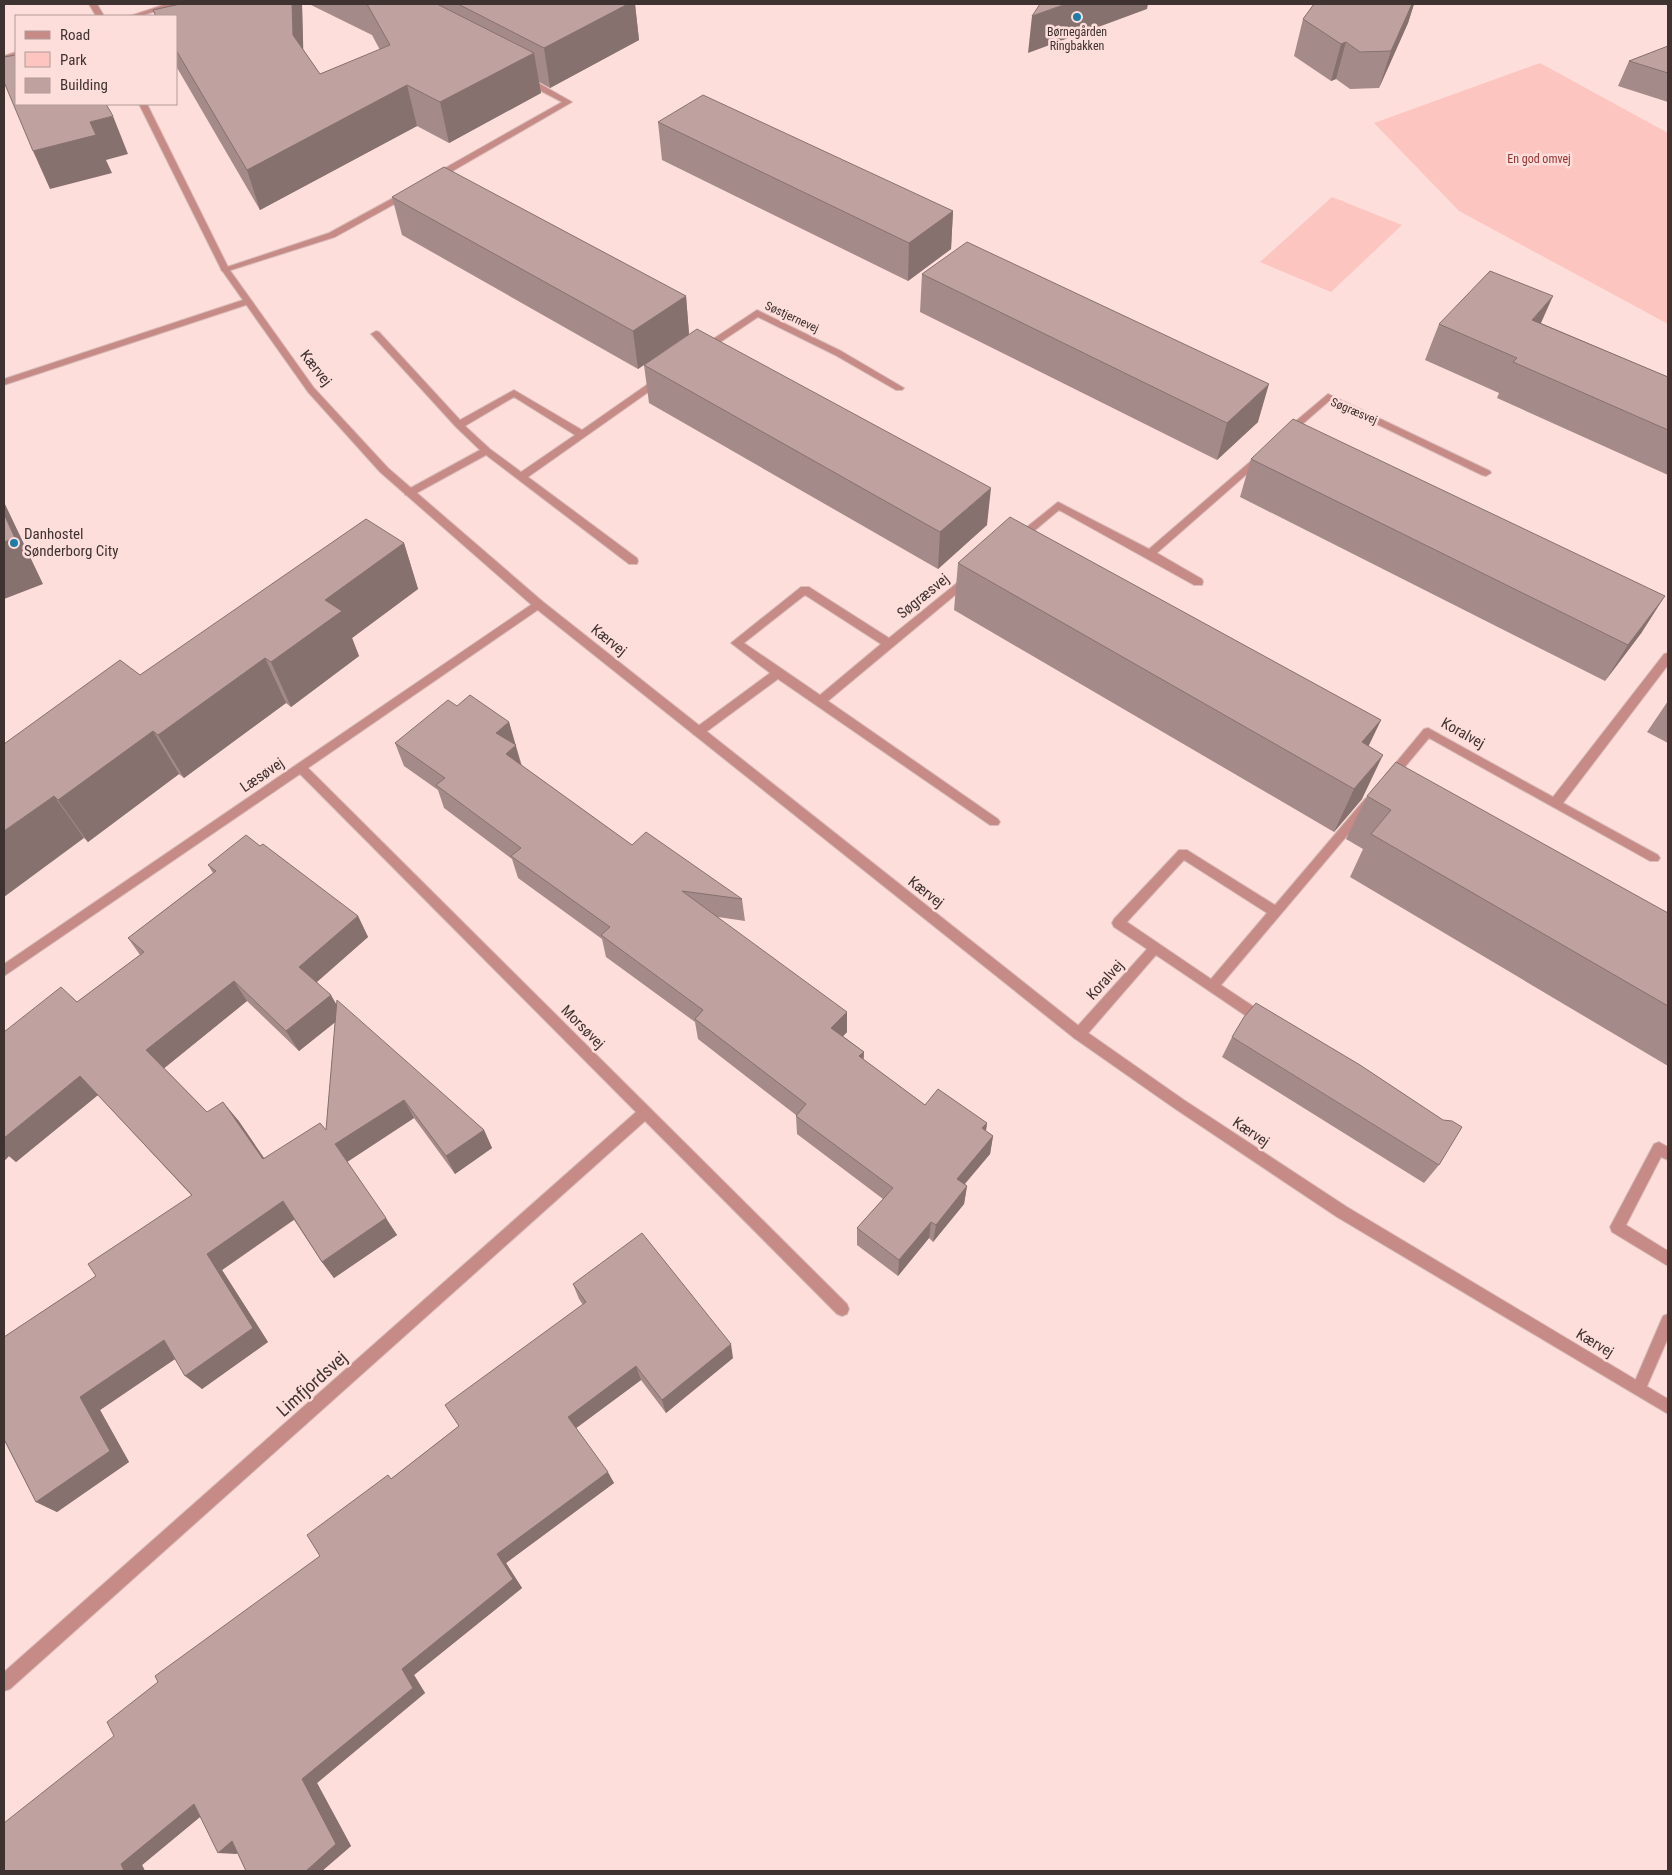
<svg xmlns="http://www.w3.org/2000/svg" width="1672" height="1875" font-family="'Roboto Condensed',sans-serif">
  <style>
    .green { fill: #fdc5c0 }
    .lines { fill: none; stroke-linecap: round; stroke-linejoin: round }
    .service-casing { stroke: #d8bcb9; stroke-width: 2 }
    .minor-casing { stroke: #d8bcb9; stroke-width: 2 }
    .tertiary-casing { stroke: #d8bcb9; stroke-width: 2 }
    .service { fill: #c68b86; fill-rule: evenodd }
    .minor { fill: #c68b86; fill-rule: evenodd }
    .tertiary { fill: #c68b86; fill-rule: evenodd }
    .wall { fill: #a48b89; fill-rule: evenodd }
    .shaded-wall { fill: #86716f }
    .building { fill: #bfa29f; stroke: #86716f }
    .poi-dot { fill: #1d7da9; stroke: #fededb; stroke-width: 2 }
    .labels { text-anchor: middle; stroke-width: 5; stroke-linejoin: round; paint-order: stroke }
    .far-poi-label { font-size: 12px; fill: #3f3332; stroke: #fededb }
    .far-park-label { font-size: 12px; fill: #933331; stroke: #fededb }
    .far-street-label { font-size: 12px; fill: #3f3332; stroke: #fededb }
    .street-label { font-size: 15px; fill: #3f3332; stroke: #fededb }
    .poi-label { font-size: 15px; fill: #3f3332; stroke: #fededb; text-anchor: start }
    .near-street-label { font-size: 18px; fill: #3f3332; stroke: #fededb }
  </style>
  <rect width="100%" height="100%" fill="#fededb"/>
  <path class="green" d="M1540,63L1668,133V324L1459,211L1374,123Z
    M1332,197L1402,225L1331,292L1260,262Z"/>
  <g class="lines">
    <defs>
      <path id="service" d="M246,299L249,300V304L4,385V379Z"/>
      <path id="minor" d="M89,4H97L104,16H96Z
        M522,77H528L572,102L437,180H431V176L562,102L522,81Z
        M406,191L410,194L409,196L335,237L228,271H222L221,269L329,233Z
        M757,310L841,351L904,388L902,390H896L835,355L758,317L707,351H701V347Z
        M376,331L379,332L460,420L514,390L582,430L658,377H664V381L528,477L637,558L638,561L637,564H629L486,455L413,495H405V491L480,450L456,427L373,336L371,334ZM514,397L575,435L521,472L490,449L465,426Z
        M1328,394L1490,471L1491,473L1486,476L1482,475L1329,401L1290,435H1284V431Z
        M1261,454L1266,457L1264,459L1157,553L1202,579L1203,582L1202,585H1194L1059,510L1021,542L1017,543L1012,539L1058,502L1149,549L1258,455Z
        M968,574L973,578L972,581L828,701L998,819L1000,822L998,825H990L778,679L702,735H694L692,732L694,729L770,673L731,643L801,587H809L889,638ZM805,595L881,644L820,695L744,643Z
        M538,600L542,601L543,604L542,607L308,768L847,1304L849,1309L847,1314L842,1316L837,1314L645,1121L10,1689L4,1691V1672L636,1112L300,774L4,976V964Z
        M1668,653V665L1563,803L1658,855L1660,858L1658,861H1650L1429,738L1394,780H1386L1384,777L1424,729L1428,728L1553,797L1664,654Z
        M1369,797L1373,799L1375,802L1373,805L1221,985L1268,1016L1269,1020L1268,1024L1263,1026L1258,1024L1156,955L1084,1038L1079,1040L1074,1038L1072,1034L1074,1030L1147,949L1114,927L1112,923L1114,919L1179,850H1187L1275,905L1365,799ZM1184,860L1267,913L1211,979L1127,922Z
        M1659,1142L1668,1147V1160L1661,1157L1626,1225L1668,1251V1266L1612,1232L1610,1227L1654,1144Z
        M1668,1314V1338L1644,1393L1639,1395L1634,1393L1632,1388L1663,1316Z"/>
      <path id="tertiary" d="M166,4H177L141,16H130Z
        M16,52V56L4,60V56Z
        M139,104H147L229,269L314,388L388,468L542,601L1084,1030L1184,1100L1347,1207L1668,1399V1414L1337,1217L1174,1108L1074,1038L534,607L380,472L308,392L221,269Z"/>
    </defs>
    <use href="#service" class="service-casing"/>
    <use href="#minor" class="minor-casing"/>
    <use href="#tertiary" class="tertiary-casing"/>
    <use href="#service" class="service"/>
    <use href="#minor" class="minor"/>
    <use href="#tertiary" class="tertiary"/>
  </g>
  <path class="wall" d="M180,4H302L303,50L320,74L380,50L372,35L309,4H635L639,40L550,88L539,82L541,93L449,143L417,126L260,210L176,66V16H155L153,10Z
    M1314,4H1414L1408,23L1379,88L1350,89L1336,79L1331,81L1294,56L1303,19Z
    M1668,46V102L1618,86L1629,61Z
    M658,122L953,211L951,249L908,281L662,160Z
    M392,197L686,296L689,334L638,369L402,235Z
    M922,274L1258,422L1217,460L920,312Z
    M1541,323L1668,377V475L1497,398L1499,393L1425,360L1439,324Z
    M644,365L987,525L938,569L649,403Z
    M1251,459L1642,632L1605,681L1240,497Z
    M404,543L418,589L352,638L359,656L291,707L286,703L184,778L179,774L88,842L84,838L4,744Z
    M958,563L1381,720L1368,746L1362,799L1334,832L954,610Z
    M1668,701V743L1647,732Z
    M457,706L509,722L522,766L632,845L742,899L745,921L718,917L847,1032L843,1036L864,1052L863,1059L925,1105L987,1123L986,1131L993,1136L990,1154L965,1184L967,1186L964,1204L933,1242L929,1238L898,1276L857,1245V1228L883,1199L797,1134L796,1115L698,1039L695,1022L606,957L602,939L518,878L512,859L444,808L438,790L404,766L395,743Z
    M1367,796L1668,913V1066L1350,877L1363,849L1346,839Z
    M260,846L358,916L368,937L317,982L336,1004L484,1130L492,1148L455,1174L414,1118L347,1162L397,1235L334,1278L322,1262L294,1220L222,1270L268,1342L202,1389L175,1359L100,1410L129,1462L57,1512L36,1502L5,1442H4V1337L96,1276L192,1196L98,1095L16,1162L9,1156L4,1161V1032L77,1002L140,955L128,938L213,873L208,865ZM247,1001L299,1051L335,1022L326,1130L264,1158L238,1120L207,1112L164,1068Z
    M1232,1037L1439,1165L1424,1183L1222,1057Z
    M573,1284L733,1358L666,1413L641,1380L576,1428L614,1483L506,1563L522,1588L414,1675L425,1693L317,1783L351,1846L322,1871H246L238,1853L236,1854L200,1817L142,1865L145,1871H4L114,1736L320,1556L392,1478L459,1426L583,1305L579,1299Z"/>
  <path class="shaded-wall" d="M292,4H302L304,75L293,35Z
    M628,4H635L639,40L550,88L544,48Z
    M1066,4H1148L1147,9L1028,53L1032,16Z
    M1412,4H1414L1408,23L1379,88L1391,51Z
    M1346,42L1336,79L1331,81L1341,44Z
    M534,53L541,93L449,143L440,102Z
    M407,85L417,126L260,210L247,170Z
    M113,116L128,154L106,160L112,173L50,189L33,151L90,122Z
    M953,211L951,249L908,281L909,243Z
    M686,296L689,334L638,369L633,331Z
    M1553,296L1537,332L1532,320Z
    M1269,384L1258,422L1217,460L1227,423Z
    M991,488L987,525L938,569L940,532Z
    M4,502L43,584L4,599Z
    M404,543L418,589L352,638L359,656L291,707L271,662L325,600Z
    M1665,596L1642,632L1605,681L1628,645Z
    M265,658L286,703L184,778L158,735Z
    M1381,720L1360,764L1362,742Z
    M509,722L522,769L512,777L496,733Z
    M153,731L179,774L88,842L58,800Z
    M1383,755L1362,799L1334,832L1354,789Z
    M54,796L84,838L4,897V831Z
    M358,916L368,937L311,987L299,967Z
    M234,981L247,1001L162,1070L146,1050Z
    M331,995L343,1016L299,1051L286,1031Z
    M847,1012V1032L832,1048L831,1028Z
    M864,1052L863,1071L859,1056Z
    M80,1076L98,1095L16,1162L9,1156L4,1161V1138Z
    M404,1100L414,1118L347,1162L335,1144Z
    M223,1102L238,1120L277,1177L263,1159Z
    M987,1123L984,1142L982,1128Z
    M484,1130L492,1148L455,1174L446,1156Z
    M993,1136L990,1154L954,1196L957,1179Z
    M967,1186L964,1204L933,1242L936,1225Z
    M283,1201L296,1218L222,1270L268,1342L202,1389L185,1376L207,1254Z
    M386,1218L397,1235L334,1278L322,1262Z
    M931,1222L929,1238L898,1276L899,1260Z
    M164,1340L181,1355L100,1410L129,1462L57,1512L36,1502L80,1397Z
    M731,1344L733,1358L666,1413L662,1400Z
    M636,1366L641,1380L575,1429L568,1417Z
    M608,1472L614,1483L506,1563L522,1588L414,1675L425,1693L317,1783L351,1846L322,1871H306L302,1779L497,1554Z
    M194,1804L212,1807L142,1865L145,1871H124L121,1864Z
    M232,1841L250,1843L236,1854L218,1853Z"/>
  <path class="building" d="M180,4H292L293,35L320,74L390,45L367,4H437L534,53L440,102L407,85L247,170L176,50V16H156L153,10Z
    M458,4H628L544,48Z
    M1040,4H1066L1032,16Z
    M1314,4H1412L1391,51L1360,52L1346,42L1341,44L1303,19Z
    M1668,46V73L1629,61Z
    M16,55V104H106L113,116L90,122L96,135L33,151L4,82V57Z
    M703,95L953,211L909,243L658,122Z
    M444,167L686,296L633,331L392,197Z
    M967,242L1269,384L1227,423L922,274Z
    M1490,271L1553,296L1532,320L1668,377V430L1513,362L1517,358L1439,324Z
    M697,329L991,488L940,532L644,365Z
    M1293,419L1665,596L1628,645L1251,459Z
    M4,514L15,538L4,542Z
    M1010,517L1381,720L1362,742L1383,755L1354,789L958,563Z
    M366,519L404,543L325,600L342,611L271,662L265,658L158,735L153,731L58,800L54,796L4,831V744L120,660L140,675Z
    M470,695L509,722L496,733L516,745L506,754L632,845L646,832L742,899L682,891L847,1012L831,1028L864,1052L859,1056L925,1105L938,1089L987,1123L982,1128L993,1136L957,1179L967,1186L936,1225L931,1222L899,1260L857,1228L893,1188L796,1116L806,1104L695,1019L703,1010L601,935L610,927L511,856L521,848L436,785L445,778L395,743L448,700L457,706Z
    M1396,762L1668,913V1006L1371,834L1391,810L1367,796Z
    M246,835L260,846L263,844L358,916L299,967L331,995L286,1031L234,981L146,1050L207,1112L223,1102L263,1159L320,1123L326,1130L337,1000L484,1130L446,1156L404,1100L335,1144L386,1218L322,1262L283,1201L207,1254L253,1328L185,1376L164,1340L80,1397L110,1451L36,1502L4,1439V1337L96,1276L88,1264L192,1195L80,1076L4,1138V1032L61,987L77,1002L144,952L128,938L216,871L208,865Z
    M1256,1003L1360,1065L1443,1120L1452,1121L1462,1127L1439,1165L1232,1037L1244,1017Z
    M642,1233L731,1344L662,1400L636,1366L568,1417L608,1472L497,1554L513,1579L402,1669L413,1688L302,1779L336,1844L306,1871H246L232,1841L218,1853L194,1804L121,1864L124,1871H4V1823L114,1736L107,1722L158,1682L155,1676L320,1556L307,1535L388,1475L391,1479L459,1426L445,1405L586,1302L573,1284Z"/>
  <g class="poi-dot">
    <circle cx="1077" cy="17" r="5"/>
    <circle cx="14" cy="543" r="5"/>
  </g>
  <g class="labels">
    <g class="far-poi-label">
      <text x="1077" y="36">Børnegården<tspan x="1077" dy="14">Ringbakken</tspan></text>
    </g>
    <g class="far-park-label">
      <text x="1539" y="163">En god omvej</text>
    </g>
    <g class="far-street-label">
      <text transform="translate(792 317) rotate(25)" y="4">Søstjernevej</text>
      <text transform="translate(1354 411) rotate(23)" y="4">Søgræsvej</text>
    </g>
    <g class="street-label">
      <text transform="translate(316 368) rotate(52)" y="5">Kærvej</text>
      <text transform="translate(923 596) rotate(-39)" y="5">Søgræsvej</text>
      <text transform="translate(609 640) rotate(39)" y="5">Kærvej</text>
      <text transform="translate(1463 733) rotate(29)" y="5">Koralvej</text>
      <text transform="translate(262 775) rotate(-34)" y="5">Læsøvej</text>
      <text transform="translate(926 892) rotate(38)" y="5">Kærvej</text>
      <text transform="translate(1105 980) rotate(-48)" y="5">Koralvej</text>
      <text transform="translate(583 1027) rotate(45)" y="5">Morsøvej</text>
      <text transform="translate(1251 1132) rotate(34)" y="5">Kærvej</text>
      <text transform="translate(1595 1343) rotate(31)" y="5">Kærvej</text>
    </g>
    <g class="poi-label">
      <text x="24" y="539">Danhostel<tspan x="24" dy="17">Sønderborg City</tspan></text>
    </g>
    <g class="near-street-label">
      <text transform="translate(312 1384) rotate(-42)" y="6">Limfjordsvej</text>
    </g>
  </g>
  <rect width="1672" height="1875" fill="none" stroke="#3f3332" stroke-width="10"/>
  <rect x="15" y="15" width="162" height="90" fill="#fededb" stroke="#b29a97"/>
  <rect x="25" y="31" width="25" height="8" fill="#c68b86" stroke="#b29a97"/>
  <text x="60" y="40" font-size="15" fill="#3f3332">Road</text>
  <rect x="25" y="52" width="25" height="15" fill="#fdc5c0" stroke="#b29a97"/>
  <text x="60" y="65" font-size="15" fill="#3f3332">Park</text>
  <rect x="25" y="78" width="25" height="15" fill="#bfa29f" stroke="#b29a97"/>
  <text x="60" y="90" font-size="15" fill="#3f3332">Building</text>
</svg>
